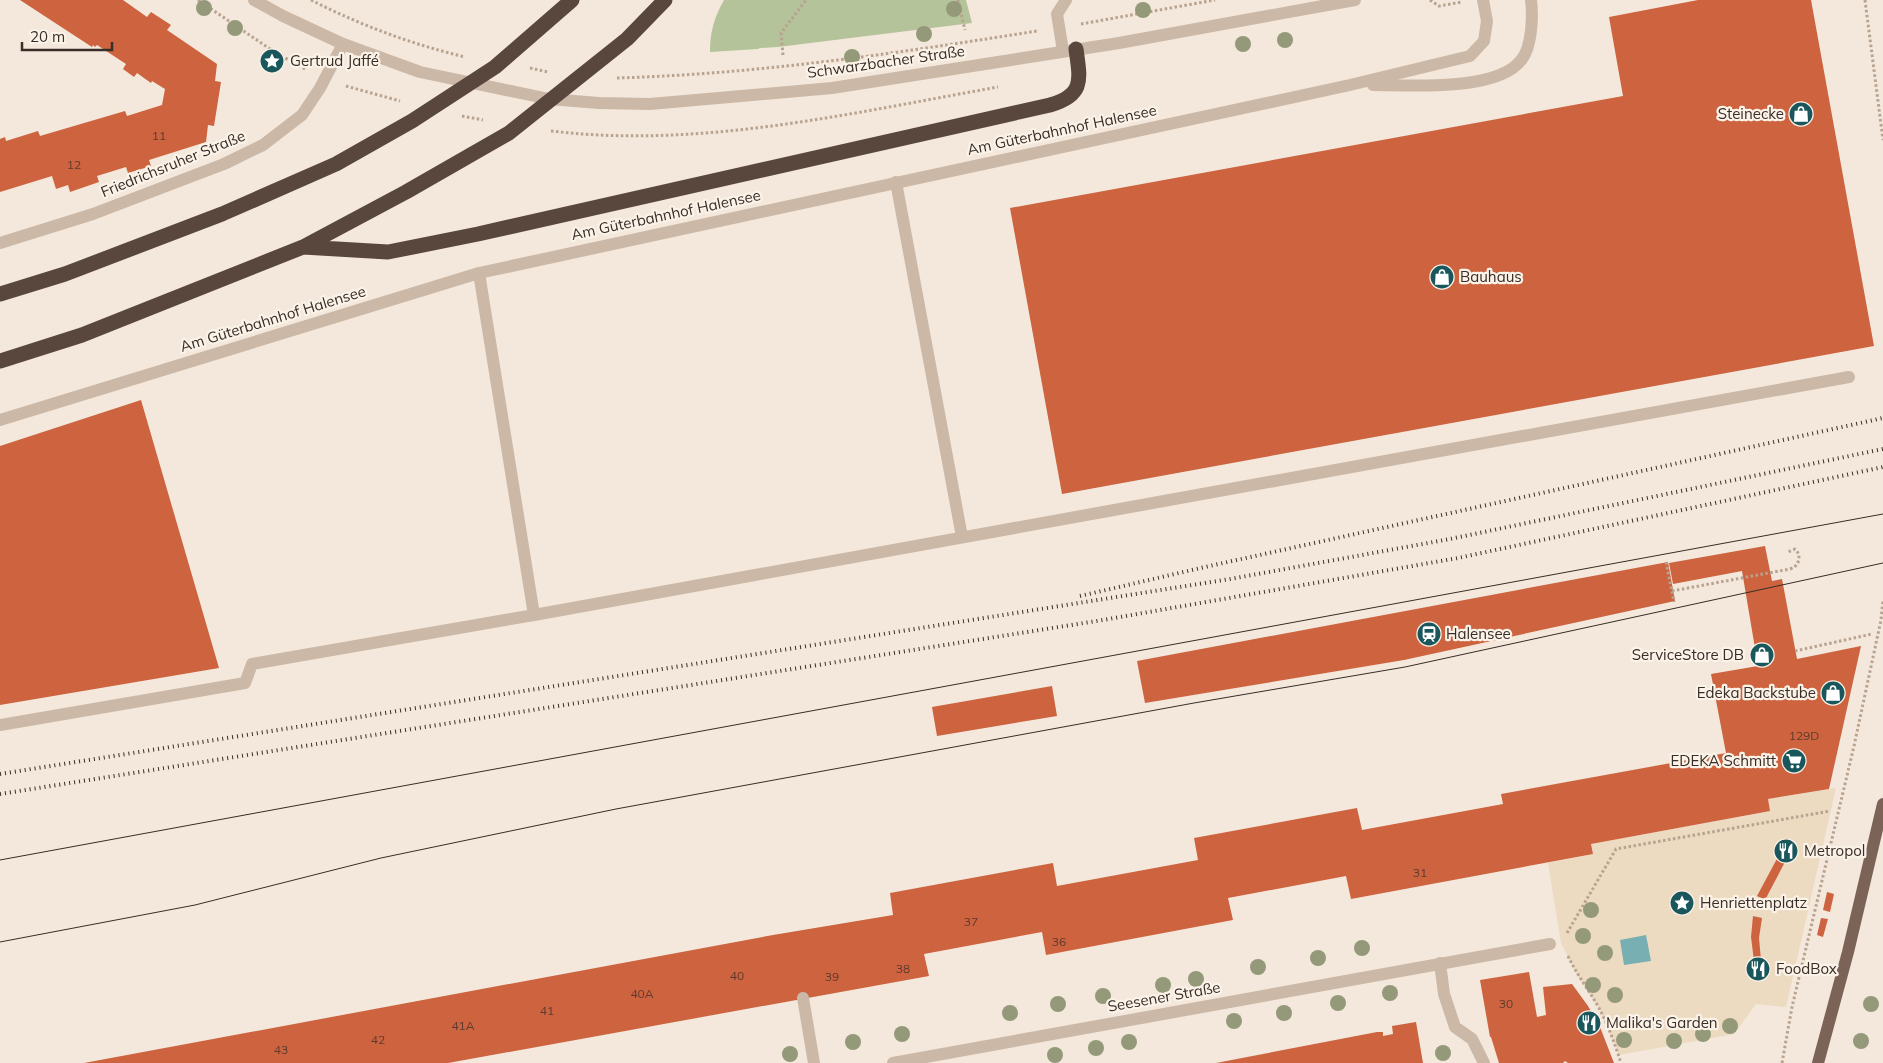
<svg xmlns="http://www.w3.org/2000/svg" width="1883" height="1063" font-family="Mulish,sans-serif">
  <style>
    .green { fill: #b5c39a }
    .plaza { fill: #ecdac1 }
    .water { fill: #78afb2 }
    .building { fill: #cd633f }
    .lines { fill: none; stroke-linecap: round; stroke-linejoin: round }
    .path { stroke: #b8a290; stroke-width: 3; stroke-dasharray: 2.5 2.5; stroke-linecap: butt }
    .minor { stroke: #ccb8a6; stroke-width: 12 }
    .major { stroke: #7b6457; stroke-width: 12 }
    .highway { stroke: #59473e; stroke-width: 15 }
    .tram { stroke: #382d27; stroke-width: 1 }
    .rail { stroke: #382d27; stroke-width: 4; stroke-dasharray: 1 4; stroke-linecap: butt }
    .tree { fill: #949979 }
    .labels { text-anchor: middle; stroke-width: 4.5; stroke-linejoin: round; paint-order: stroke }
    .number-label { font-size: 12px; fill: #5d3a2d }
    .poi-label { font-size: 15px; fill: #382d27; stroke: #fbf2e8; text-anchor: start }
    .street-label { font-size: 15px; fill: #382d27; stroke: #fbf2e8 }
  </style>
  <rect width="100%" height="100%" fill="#f3e8db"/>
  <path class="green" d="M724,0H966L972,23L778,47L760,48L758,49L710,52C710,32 714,18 724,0Z"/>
  <path class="plaza" d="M1836,788L1786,1007L1756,1004L1734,1034L1619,1055L1599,1008L1577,975L1561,943L1548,863L1593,854L1591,844L1770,811L1768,799Z"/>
  <path class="water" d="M1646,935L1651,961L1624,965L1620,940Z"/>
  <path class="building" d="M20,0H123L147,17L151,12L171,25L167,30L217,64L215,81L221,82L214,126L208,125L206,142L149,160L151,166L128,173L126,167L97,176L99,182L70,192L68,185L56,189L52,176L0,192V139L5,137L6,141L38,131L40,136L125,111L127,116L162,105L165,89L152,81L151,83L137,73L134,77L123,69L126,64L97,45L95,47L93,45L92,47Z
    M1698,0H1811L1874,346L1062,494L1010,208L1623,96L1609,17Z
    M141,400L219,668L0,705V446Z
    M1765,546L1772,581L1782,579L1797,659L1861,646L1829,789L1768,799L1770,811L1591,844L1593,854L1351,899L1346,876L1228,898L1233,920L1046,955L1042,932L924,954L929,976L448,1063H84L773,935L893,915L890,893L1053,863L1057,886L1198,860L1194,838L1357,808L1362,830L1503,804L1501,794L1726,753L1711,674L1758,666L1742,571L1673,584L1669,563Z
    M1668,562L1675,601L1404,660L1145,703L1137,661Z
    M1052,686L1057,716L937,736L932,707Z
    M1786,838L1790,840V846L1795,849L1792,854L1793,857L1790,862L1786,860L1765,900L1757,896L1779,855L1776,853Z
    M1827,892L1834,894L1830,912L1823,910Z
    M1753,916L1762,918L1759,938L1761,960L1765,959L1768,976L1751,979L1748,962L1754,961L1751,937Z
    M1821,918L1828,919L1823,937L1817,935Z
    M1529,972L1537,1017L1546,1015L1543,987L1572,984L1588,1006L1600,1027L1614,1063H1568L1565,1061L1563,1063H1499L1491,1037H1490L1480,980Z
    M1416,1022L1423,1063H1216L1377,1032H1383V1036L1393,1034L1392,1026Z"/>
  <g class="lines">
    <path class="path" d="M198,0L276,53L305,69
      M311,0C360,25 411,44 465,57
      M958,0L965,30
      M1430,0L1439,6L1462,2
      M1865,0L1883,140
      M1081,24L1215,0
      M783,55L781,33L806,0
      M530,68L548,72
      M617,78C758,74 898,53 1037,31
      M346,86L400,101
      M462,116L483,120
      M551,131C700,149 851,113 998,87
      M1666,562L1674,602
      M1672,591L1790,569C1798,566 1799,562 1799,554L1795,549L1788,552
      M1795,651L1872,634
      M1567,933L1616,849L1830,811
      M1568,956C1577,975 1589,990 1599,1008C1608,1025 1615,1044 1621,1063
      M1782,1063L1792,1007L1854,746L1881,620L1883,600"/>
    <path class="minor" d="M254,0L283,16L343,44L420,72L549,99L599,103L650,104L832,88L1119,43L1355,0
      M1063,51L1057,14L1066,0
      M1373,85C1410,85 1499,92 1522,59C1532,46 1533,16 1531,0
      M896,182L962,537
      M0,243L93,214L224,164L263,145L302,115L320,88L343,44
      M479,273L534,615
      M0,420L479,273L1350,85L1470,56L1484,41L1487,21L1483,0
      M0,725L245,683L252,664L534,615L1849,377
      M1440,963L1444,994L1455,1027L1472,1039L1484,1063
      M803,998L814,1063
      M893,1063L1550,944"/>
    <path class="major" d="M1818,1063L1848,952L1883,804"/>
    <path class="highway" d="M303,247L388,252L478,234L1050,105C1085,95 1080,79 1076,49
      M0,294L65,274L222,214L336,164L412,121L495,67L572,0
      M0,361L82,335L303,247L406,192L509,133L627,39L665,0"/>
    <path class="tram" d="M0,860L1883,514
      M0,942L195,905L381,858L616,809L1194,703L1405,667L1883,563"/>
    <path class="rail" d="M1080,596L1205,567L1883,418
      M0,774L1230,579L1450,539L1883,449
      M0,794L1103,620L1458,558L1883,467"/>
  </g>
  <g class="tree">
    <circle cx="204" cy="8" r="8"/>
    <circle cx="954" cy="9" r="8"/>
    <circle cx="1143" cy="10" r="8"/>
    <circle cx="235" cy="28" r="8"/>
    <circle cx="924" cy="34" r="8"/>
    <circle cx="1285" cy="40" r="8"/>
    <circle cx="1243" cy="44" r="8"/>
    <circle cx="852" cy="57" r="8"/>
    <circle cx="1591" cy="910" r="8"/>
    <circle cx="1583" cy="936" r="8"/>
    <circle cx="1362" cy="948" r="8"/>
    <circle cx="1605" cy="953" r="8"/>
    <circle cx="1318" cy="958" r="8"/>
    <circle cx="1258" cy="967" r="8"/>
    <circle cx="1196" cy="979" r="8"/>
    <circle cx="1163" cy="985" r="8"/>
    <circle cx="1593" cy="985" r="8"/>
    <circle cx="1390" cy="993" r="8"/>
    <circle cx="1615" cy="995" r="8"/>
    <circle cx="1103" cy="996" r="8"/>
    <circle cx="1338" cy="1003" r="8"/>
    <circle cx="1058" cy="1004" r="8"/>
    <circle cx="1871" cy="1004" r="8"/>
    <circle cx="1010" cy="1013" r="8"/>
    <circle cx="1284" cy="1013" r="8"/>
    <circle cx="1234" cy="1021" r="8"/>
    <circle cx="1730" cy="1026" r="8"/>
    <circle cx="902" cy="1034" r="8"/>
    <circle cx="1703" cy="1034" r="8"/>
    <circle cx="1624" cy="1040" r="8"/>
    <circle cx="1674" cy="1041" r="8"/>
    <circle cx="1861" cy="1041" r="8"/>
    <circle cx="853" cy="1042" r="8"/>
    <circle cx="1129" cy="1042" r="8"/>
    <circle cx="1096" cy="1048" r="8"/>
    <circle cx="1443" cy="1053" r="8"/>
    <circle cx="790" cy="1054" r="8"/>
    <circle cx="1055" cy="1055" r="8"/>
  </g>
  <defs>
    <symbol id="sight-disc" viewBox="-11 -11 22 22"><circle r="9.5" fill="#1a575c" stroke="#fbf2e8"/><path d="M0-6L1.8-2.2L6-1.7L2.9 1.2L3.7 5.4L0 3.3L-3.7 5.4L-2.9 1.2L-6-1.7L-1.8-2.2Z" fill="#fff"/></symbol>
    <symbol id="shop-disc" viewBox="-11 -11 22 22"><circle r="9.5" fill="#1a575c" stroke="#fbf2e8"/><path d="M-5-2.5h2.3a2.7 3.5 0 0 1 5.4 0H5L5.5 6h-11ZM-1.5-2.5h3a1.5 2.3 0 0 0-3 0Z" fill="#fff"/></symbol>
    <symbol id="station-disc" viewBox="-11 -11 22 22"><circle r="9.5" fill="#1a575c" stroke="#fbf2e8"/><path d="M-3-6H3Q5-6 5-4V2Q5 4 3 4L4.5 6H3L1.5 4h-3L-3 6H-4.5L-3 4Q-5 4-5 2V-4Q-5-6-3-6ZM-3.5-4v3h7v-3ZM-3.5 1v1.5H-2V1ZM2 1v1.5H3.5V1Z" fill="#fff"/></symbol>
    <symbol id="supermarket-disc" viewBox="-11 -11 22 22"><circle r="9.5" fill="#1a575c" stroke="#fbf2e8"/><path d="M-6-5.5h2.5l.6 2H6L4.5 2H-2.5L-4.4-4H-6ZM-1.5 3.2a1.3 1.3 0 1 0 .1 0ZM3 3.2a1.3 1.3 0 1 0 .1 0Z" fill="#fff"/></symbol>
    <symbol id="restaurant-disc" viewBox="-11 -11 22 22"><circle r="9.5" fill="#1a575c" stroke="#fbf2e8"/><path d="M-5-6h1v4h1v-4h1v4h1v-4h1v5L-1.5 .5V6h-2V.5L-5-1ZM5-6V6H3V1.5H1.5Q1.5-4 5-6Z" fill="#fff"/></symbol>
  </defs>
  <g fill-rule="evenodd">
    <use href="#sight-disc" x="258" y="47" width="28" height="28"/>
    <use href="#shop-disc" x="1787" y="100" width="28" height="28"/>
    <use href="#shop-disc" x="1428" y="263" width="28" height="28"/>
    <use href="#station-disc" x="1415" y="620" width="28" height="28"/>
    <use href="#shop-disc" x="1748" y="641" width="28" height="28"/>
    <use href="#shop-disc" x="1819" y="679" width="28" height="28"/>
    <use href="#supermarket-disc" x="1780" y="747" width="28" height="28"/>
    <use href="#restaurant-disc" x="1772" y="837" width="28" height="28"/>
    <use href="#sight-disc" x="1668" y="889" width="28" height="28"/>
    <use href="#restaurant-disc" x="1744" y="955" width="28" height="28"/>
    <use href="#restaurant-disc" x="1575" y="1009" width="28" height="28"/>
  </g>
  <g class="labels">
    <g class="number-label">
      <text x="159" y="140">11</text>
      <text x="74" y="169">12</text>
      <text x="1804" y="740">129D</text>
      <text x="1420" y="877">31</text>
      <text x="971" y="926">37</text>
      <text x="1059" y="946">36</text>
      <text x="903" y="973">38</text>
      <text x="737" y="980">40</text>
      <text x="832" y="981">39</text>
      <text x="642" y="998">40A</text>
      <text x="1506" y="1008">30</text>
      <text x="547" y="1015">41</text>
      <text x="463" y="1030">41A</text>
      <text x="378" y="1044">42</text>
      <text x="281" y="1054">43</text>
    </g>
    <g class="poi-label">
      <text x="290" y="66">Gertrud Jaffé</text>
      <text x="1784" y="119" text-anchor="end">Steinecke</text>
      <text x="1460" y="282">Bauhaus</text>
      <text x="1446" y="639">Halensee</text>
      <text x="1744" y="660" text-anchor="end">ServiceStore DB</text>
      <text x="1816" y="698" text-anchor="end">Edeka Backstube</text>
      <text x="1776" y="766" text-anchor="end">EDEKA Schmitt</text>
      <text x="1804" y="856">Metropol</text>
      <text x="1700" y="908">Henriettenplatz</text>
      <text x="1776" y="974">FoodBox</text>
      <text x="1606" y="1028">Malika's Garden</text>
    </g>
    <g class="street-label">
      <text transform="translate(886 62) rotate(-8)" y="5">Schwarzbacher Straße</text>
      <text transform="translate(1062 130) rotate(-12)" y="5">Am Güterbahnhof Halensee</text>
      <text transform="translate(173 164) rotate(-22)" y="5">Friedrichsruher Straße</text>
      <text transform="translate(666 215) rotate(-12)" y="5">Am Güterbahnhof Halensee</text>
      <text transform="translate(273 319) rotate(-17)" y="5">Am Güterbahnhof Halensee</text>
      <text transform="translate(1164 997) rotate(-10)" y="5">Seesener Straße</text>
    </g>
  </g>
  <path d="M22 42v8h90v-8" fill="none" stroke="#382d27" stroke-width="2.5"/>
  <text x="30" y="42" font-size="15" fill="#382d27" stroke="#fbf2e8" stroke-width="4" paint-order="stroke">20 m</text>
</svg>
